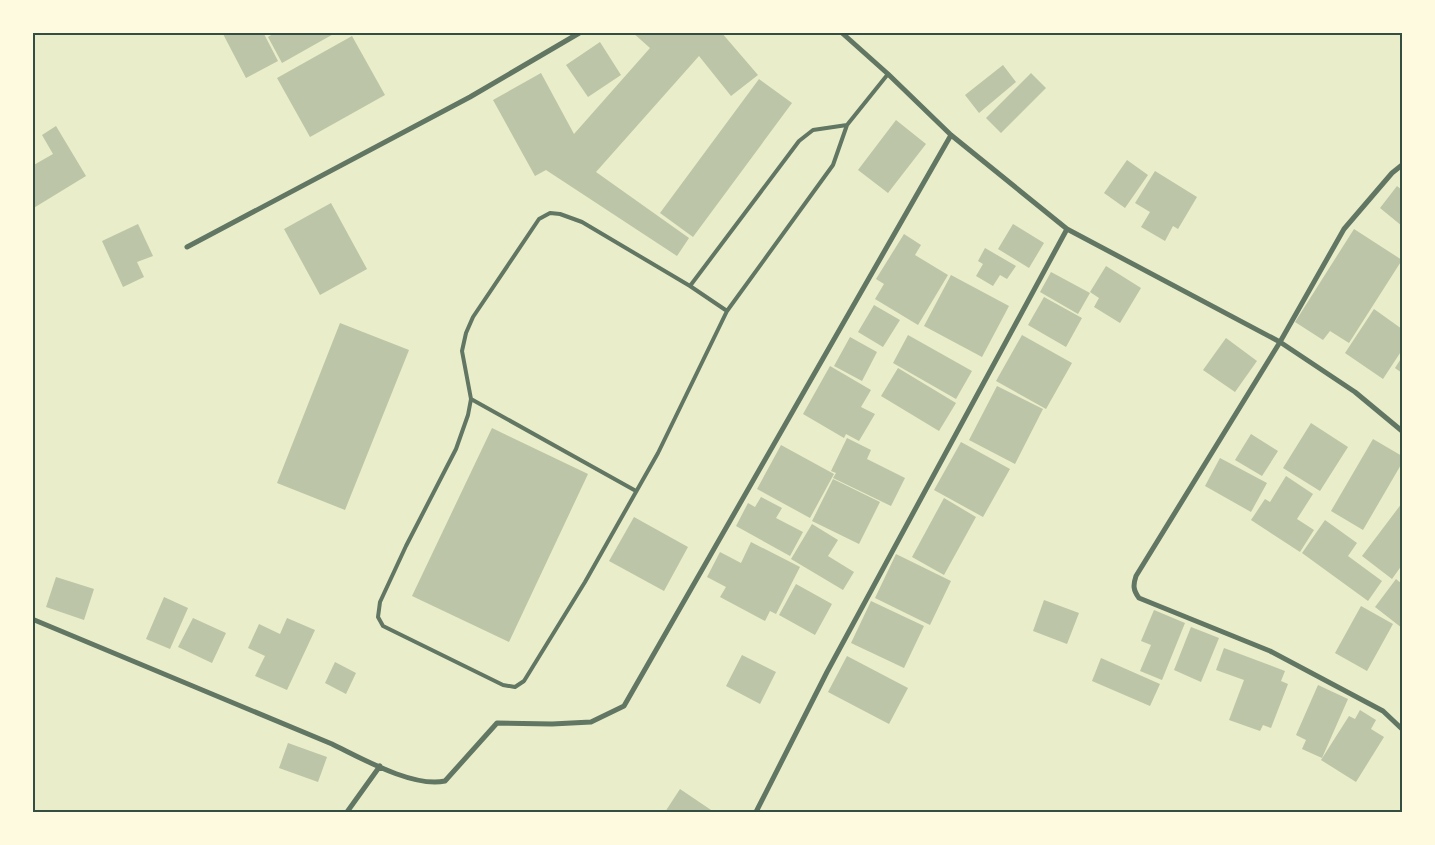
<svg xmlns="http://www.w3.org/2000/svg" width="1435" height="845" font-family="Signika,sans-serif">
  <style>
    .building { fill: #bcc5a7 }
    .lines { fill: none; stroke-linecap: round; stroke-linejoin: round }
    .service { stroke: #617663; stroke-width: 4 }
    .minor { stroke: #617663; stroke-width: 5 }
    .neatline { fill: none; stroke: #344e41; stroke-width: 2 }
  </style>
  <rect width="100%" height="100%" fill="#e9edc9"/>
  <path class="building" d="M222,32H263L278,61L246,78Z
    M276,32H337L282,63L268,37Z
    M632,32H721L758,75L731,96L699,56L596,172L689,238L677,256L546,170L535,176L493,100L541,73L574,134L650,48Z
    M352,36L385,95L310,137L277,78Z
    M600,42L621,75L588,97L566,65Z
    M1003,65L1016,82L979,113L965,95Z
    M1031,73L1046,88L1001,133L986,118Z
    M759,79L792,103L693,237L660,213Z
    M896,120L926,144L888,193L858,170Z
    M56,126L86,176L32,209V166L53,154L42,135Z
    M1127,160L1148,175L1125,208L1104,193Z
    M1155,171L1197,197L1178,229L1173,226L1165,241L1141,227L1150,212L1135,203Z
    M1397,186L1402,190V226L1380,208Z
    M331,203L367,269L320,295L284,229Z
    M138,224L153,256L137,262L144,277L123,287L102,241Z
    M1013,224L1044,243L1029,268L998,249Z
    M1354,229L1402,260L1349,343L1330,331L1323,340L1295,322Z
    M904,234L921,245L915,255L948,275L918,325L875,299L884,284L876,279Z
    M985,248L1016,266L1007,279L1000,275L993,286L976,276L983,264L978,261Z
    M1106,266L1141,288L1120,323L1094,307L1099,298L1090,292Z
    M1051,272L1090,293L1078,314L1040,292Z
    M951,275L1009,306L982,357L924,326Z
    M1044,297L1082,318L1066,347L1028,325Z
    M874,305L900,320L883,347L858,332Z
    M1374,309L1402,329V350L1383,379L1345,353Z
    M340,323L409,350L345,510L277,483Z
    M908,335L972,371L956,399L893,363Z
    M1022,335L1072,363L1046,409L996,381Z
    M850,337L877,352L862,381L834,366Z
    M1226,338L1257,361L1235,392L1203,370Z
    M1402,357V373L1395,368Z
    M830,366L871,390L861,407L875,414L859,441L846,434L844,438L803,414Z
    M898,368L956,403L939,431L881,396Z
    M997,386L1043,409L1015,464L969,440Z
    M1311,423L1348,447L1320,491L1283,468Z
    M492,428L588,474L509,642L412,596Z
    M1251,434L1278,451L1262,476L1235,460Z
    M847,438L871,450L867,459L905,478L891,506L833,478L836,473L831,471Z
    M1373,439L1402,456V463L1363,530L1331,511Z
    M961,442L1010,469L983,517L934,490Z
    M781,445L834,474L810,518L757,489Z
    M1220,458L1267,483L1251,512L1205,486Z
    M1286,476L1313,494L1297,519L1314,530L1300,552L1251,520L1265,499L1270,502Z
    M833,479L880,502L859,544L812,521Z
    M761,497L782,508L776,518L803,532L790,556L736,526L748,503L755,507Z
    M944,498L976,517L944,575L912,557Z
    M1402,503V565L1392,579L1362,556Z
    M634,517L688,547L664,591L609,561Z
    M1325,520L1357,543L1348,556L1382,581L1368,601L1302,553Z
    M812,524L838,540L828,556L854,572L843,590L791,559Z
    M751,542L800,567L776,614L770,611L765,621L720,597L726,587L707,577L720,552L741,563Z
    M896,554L951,581L930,625L875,598Z
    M56,577L94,589L84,620L46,607Z
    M1396,579L1402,584V628L1375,607Z
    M796,584L832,604L815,635L779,615Z
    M164,597L188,608L170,649L146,639Z
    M1044,600L1079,613L1067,644L1033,631Z
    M871,601L924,626L904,668L851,643Z
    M1361,606L1393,624L1367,671L1335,653Z
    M1154,610L1185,623L1162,680L1140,671L1151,645L1141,641Z
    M193,618L226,633L212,663L178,647Z
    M287,618L315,630L287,690L255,676L265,656L248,648L259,624L280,634Z
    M1191,627L1219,638L1201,682L1174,670Z
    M1224,648L1285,671L1281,681L1288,684L1271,728L1263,725L1260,731L1229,720L1244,680L1216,670Z
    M742,655L776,672L760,704L726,686Z
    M847,656L908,688L889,724L828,692Z
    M1101,658L1160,684L1150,706L1092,681Z
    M335,662L356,673L346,694L325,683Z
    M1318,685L1348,699L1322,758L1302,749L1306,740L1296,735Z
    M1360,710L1376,720L1371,729L1384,737L1356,782L1321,760L1349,716L1355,719Z
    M288,743L327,757L318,782L279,768Z
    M680,789L714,812H665Z"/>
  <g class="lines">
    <path class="service" d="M690,286L799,141L813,130L847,125
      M727,311L690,286L582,222L560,214L550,213L539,219L473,317L466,333L462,351L471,399L468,415L456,449L406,546L380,602L378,617L383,626L503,685L515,687L524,681L585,582L658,453L727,311L833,165L847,125L888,74
      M471,399L636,491"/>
    <path class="minor" d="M841,32L888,74L951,135L1067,229L1280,342L1355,392L1402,431
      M1402,165L1392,173L1344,229L1280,342L1136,576C1133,585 1133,590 1139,598L1270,651L1383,711L1402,729
      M187,247L470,97L581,32
      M32,619L332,744C361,758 413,788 445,781L497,723L552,724L591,722L624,706L951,135
      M347,812L380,766
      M756,812L827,672L1067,229"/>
  </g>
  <rect width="1435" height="845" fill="none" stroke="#fefae0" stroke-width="68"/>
  <rect x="34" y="34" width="1367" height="777" class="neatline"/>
</svg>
